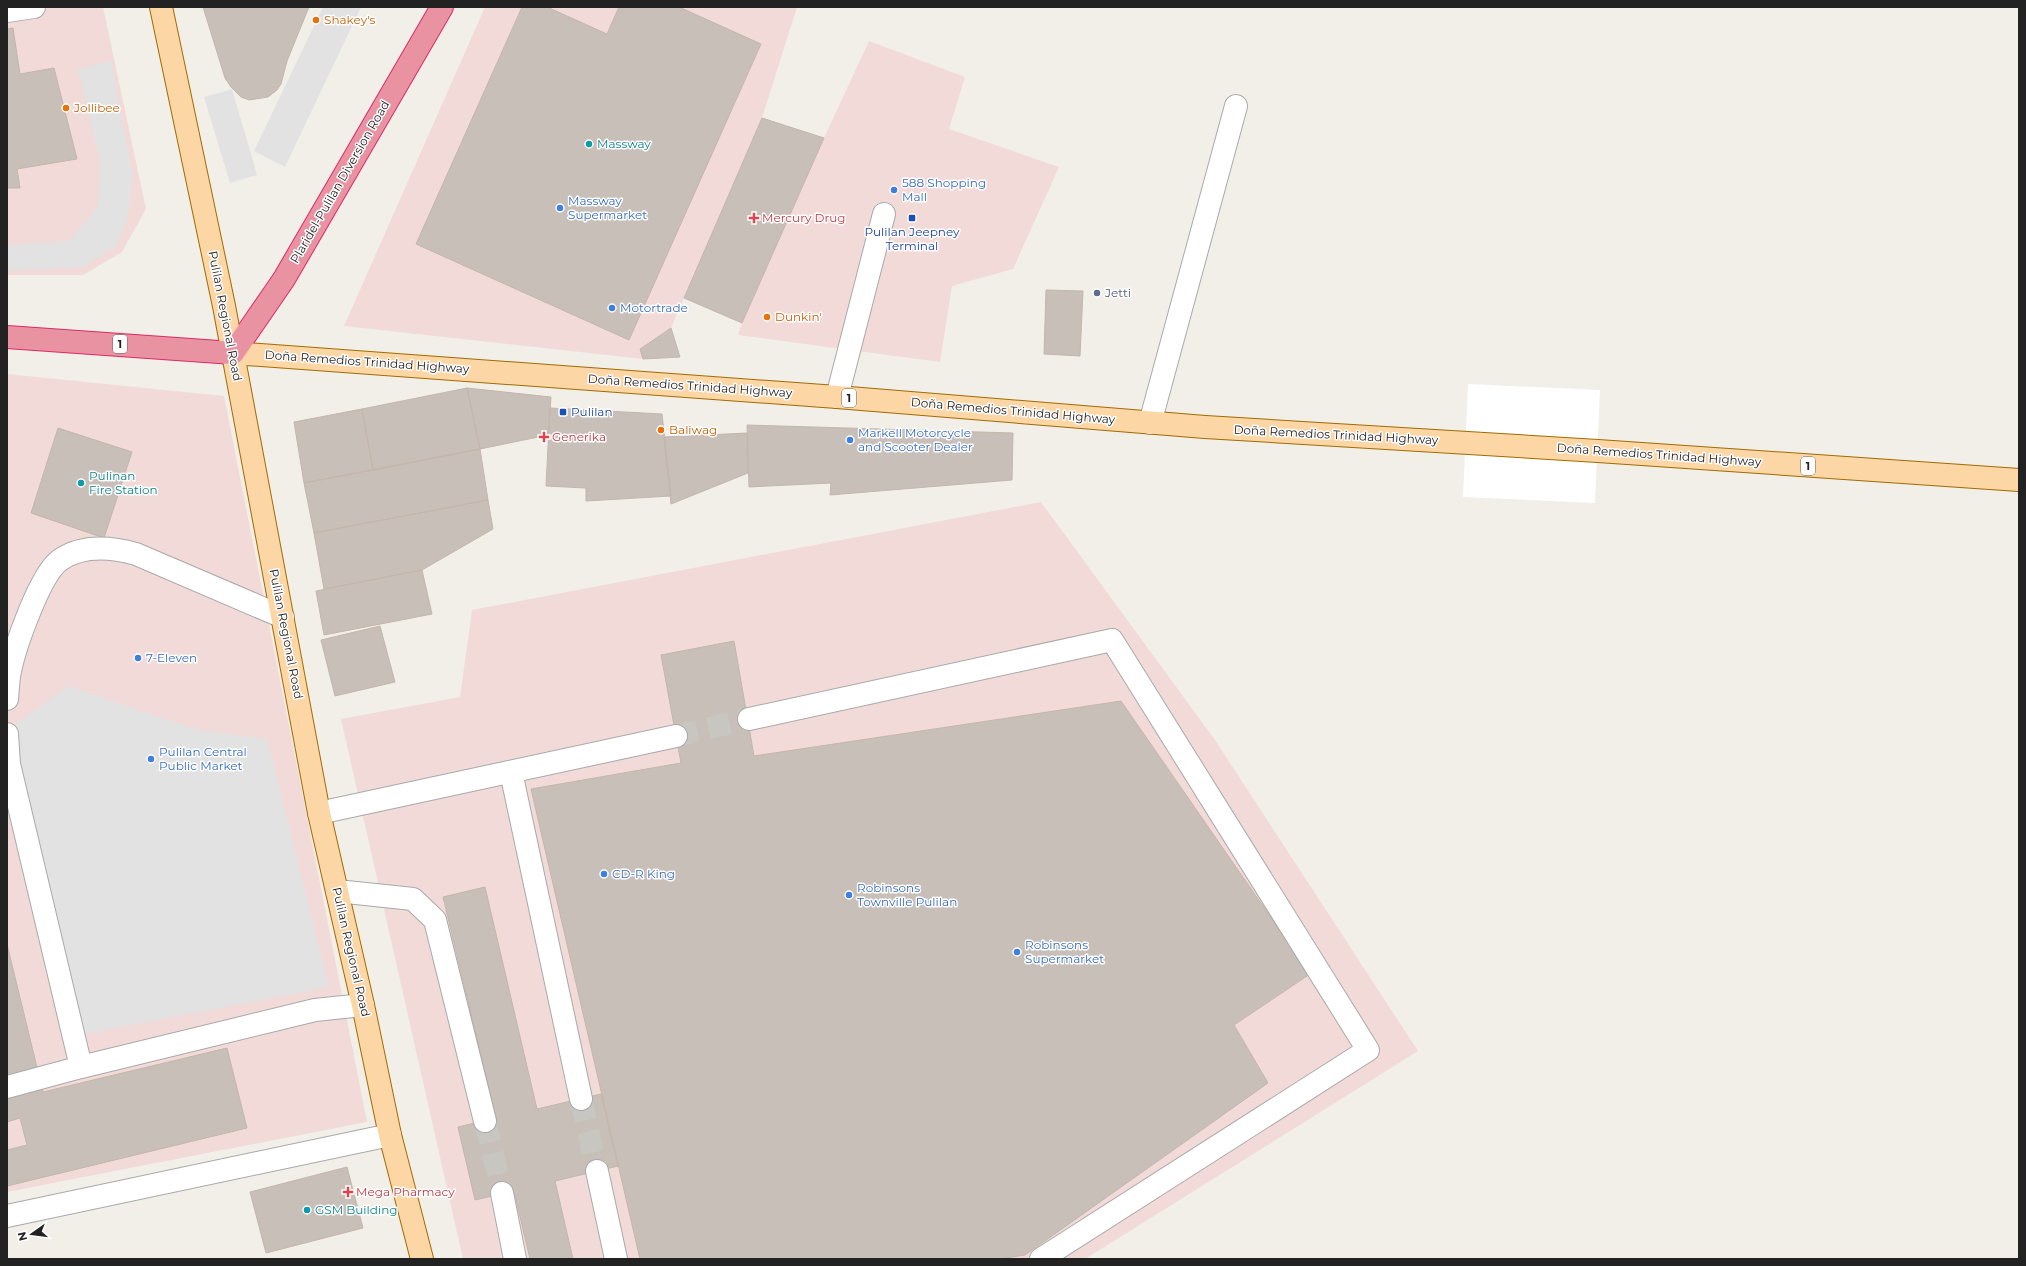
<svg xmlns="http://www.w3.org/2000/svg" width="2026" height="1266" font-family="Montserrat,sans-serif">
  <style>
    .commercial { fill: #f2dad9 }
    .parking { fill: #e2e2e2 }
    .pier { fill: #fff }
    .building { fill: #c7bfb8; stroke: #c4b6ab }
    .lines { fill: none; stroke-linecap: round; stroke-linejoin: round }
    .minor-tunnel { stroke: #c8c6c1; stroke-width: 22; stroke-dasharray: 22 11; stroke-linecap: butt }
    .minor-casing { stroke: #a9a9a9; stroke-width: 24 }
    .major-casing { stroke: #a06b00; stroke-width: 24 }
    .highway-casing { stroke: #dc2a67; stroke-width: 24 }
    .minor { stroke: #fff; stroke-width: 22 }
    .major { stroke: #fcd6a4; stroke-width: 22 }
    .highway { stroke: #e892a2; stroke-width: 22 }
    .food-dot { fill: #e8710a; stroke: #fff; stroke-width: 1.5 }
    .culture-dot { fill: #0f9aa8; stroke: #fff; stroke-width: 1.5 }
    .shop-dot { fill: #3f7fe0; stroke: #fff; stroke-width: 1.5 }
    .health-dot { fill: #e0444e; stroke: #fff; stroke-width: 1.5 }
    .transit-dot { fill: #1a4fb4; stroke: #fff; stroke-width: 1.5 }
    .service-dot { fill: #5c6f8a; stroke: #fff; stroke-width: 1.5 }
    .labels { text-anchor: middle; stroke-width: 3; stroke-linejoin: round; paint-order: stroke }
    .shield { fill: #fff; stroke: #646464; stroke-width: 1 }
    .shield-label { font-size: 11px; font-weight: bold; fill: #222 }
    .food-label { font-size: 12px; fill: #c56008; stroke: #fff; text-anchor: start }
    .culture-label { font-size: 12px; fill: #0d838f; stroke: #fff; text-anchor: start }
    .street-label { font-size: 12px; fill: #222; stroke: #fff }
    .shop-label { font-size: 12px; fill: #366cbe; stroke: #fff; text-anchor: start }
    .health-label { font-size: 12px; fill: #be3a42; stroke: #fff; text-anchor: start }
    .transit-label { font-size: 12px; fill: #164399; stroke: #fff }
    .service-label { font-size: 12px; fill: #4e5e75; stroke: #fff; text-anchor: start }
  </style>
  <rect width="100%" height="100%" fill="#f2efe9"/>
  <path class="commercial" d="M7,7H103L146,209L122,252L83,275H7Z
    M485,7H797L762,118L671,328L640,348L643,359L344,326Z
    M869,41L965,77L949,129L1059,167L1013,269L952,286L940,362L738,335L742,323L824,138Z
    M7,374L224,396L367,1122L7,1192Z
    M1041,502L1215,740L1418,1051L1085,1259H463L341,719L460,697L472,610Z"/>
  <path class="parking" d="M323,7H361L285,167L254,151Z
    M111,61L132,172L128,218L116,246L83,267L7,271V245L69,241L98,206L100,161L78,69Z
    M232,89L257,175L230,183L204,97Z
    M68,686L198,730L267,739L329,987L84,1034L10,728Z"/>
  <path class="pier" d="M1468,384L1600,390L1595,503L1463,497Z"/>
  <path class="building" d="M203,7H309L287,61L281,84L277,90L268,97L249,100L241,97L231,87L225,78Z
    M522,7H547L607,34L619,7H679L761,44L629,340L416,244Z
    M13,28L20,74L54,68L77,159L17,169L20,188H7V29Z
    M762,118L824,138L742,323L684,298Z
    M1046,290L1083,291L1080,356L1044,354Z
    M671,328L680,357L643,359L640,349Z
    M467,388L480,449L373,470L362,409Z
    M467,388L551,397L548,435L480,449Z
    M550,408L662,414L671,496L586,501V488L546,486Z
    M362,409L373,470L304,483L294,422Z
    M747,425L1013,433L1012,480L830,495L831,483L749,487Z
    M58,428L132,452L104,538L31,513Z
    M747,433L748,473L671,504L664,437Z
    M480,449L488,500L314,533L304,483Z
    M488,500L493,529L422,570L324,589L314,533Z
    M422,570L432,614L324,635L316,591Z
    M380,626L395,682L335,696L321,640Z
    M734,641L754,756L1121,701L1310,974L1234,1025L1268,1083L1025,1255L1000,1259H640L531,789L681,763L661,655Z
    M485,887L537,1109L601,1094L618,1166L555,1181L573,1259H530L514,1191L475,1200L458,1127L496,1118L443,897Z
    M7,944L43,1092L227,1048L247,1128L7,1186V1150L27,1145L20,1118L7,1122Z
    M347,1167L363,1228L266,1253L250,1192Z"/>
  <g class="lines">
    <path class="minor-tunnel" d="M676,736L749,719
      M581,1099L597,1171
      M485,1121L502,1193"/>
    <defs>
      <path id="minor" d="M7,11L34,7
        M837,397L884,214
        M1150,423L1236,106
        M7,699C8,690 8,680 10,671C15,647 40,574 60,560C83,544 111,547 136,554L283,617
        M749,719L1112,640L1368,1050L1041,1259
        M7,734L9,764L81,1067
        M511,772L581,1099
        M319,813L676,736
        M337,891L413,899L435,920L485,1121
        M7,1087L81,1067L315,1010L363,1005
        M597,1171L616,1259
        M502,1193L515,1259
        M7,1216L390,1135"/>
      <path id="major" d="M161,7L224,306L319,813L363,1005L390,1135L422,1259
        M233,353L837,397L1205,427L1598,451L2019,480"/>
      <path id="highway" d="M7,337L233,353L284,279L442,7"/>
    </defs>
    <use href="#minor" class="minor-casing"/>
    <use href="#major" class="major-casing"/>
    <use href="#highway" class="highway-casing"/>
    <use href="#minor" class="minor"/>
    <use href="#major" class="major"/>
    <use href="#highway" class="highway"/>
  </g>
  <g class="food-dot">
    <circle cx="316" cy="20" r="4"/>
    <circle cx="66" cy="108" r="4"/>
    <circle cx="767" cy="317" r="4"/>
    <circle cx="661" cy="430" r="4"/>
  </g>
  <g class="culture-dot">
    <circle cx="589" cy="144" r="4"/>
    <circle cx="81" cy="483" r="4"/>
    <circle cx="307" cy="1210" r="4"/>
  </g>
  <g class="shop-dot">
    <circle cx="894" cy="190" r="4"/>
    <circle cx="560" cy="208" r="4"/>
    <circle cx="612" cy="308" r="4"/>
    <circle cx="850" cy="440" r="4"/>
    <circle cx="138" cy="658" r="4"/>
    <circle cx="151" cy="759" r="4"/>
    <circle cx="604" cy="874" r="4"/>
    <circle cx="849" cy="895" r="4"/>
    <circle cx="1017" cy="952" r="4"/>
  </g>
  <g class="health-dot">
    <path d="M752 212h4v4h4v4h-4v4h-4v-4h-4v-4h4z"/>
    <path d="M542 431h4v4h4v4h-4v4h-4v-4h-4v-4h4z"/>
    <path d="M346 1186h4v4h4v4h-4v4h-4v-4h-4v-4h4z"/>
  </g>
  <g class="transit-dot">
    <rect x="908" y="214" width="8" height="8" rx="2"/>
    <rect x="559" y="408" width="8" height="8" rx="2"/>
  </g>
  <circle class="service-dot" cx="1097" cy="293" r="4"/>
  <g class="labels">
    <g class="shield">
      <rect x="113" y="335" width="14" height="18" rx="3"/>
      <rect x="842" y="389" width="14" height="18" rx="3"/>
      <rect x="1801" y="457" width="14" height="18" rx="3"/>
    </g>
    <g class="shield-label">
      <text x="120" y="348">1</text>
      <text x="849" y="402">1</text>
      <text x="1808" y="470">1</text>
    </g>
    <g class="food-label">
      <text x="324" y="24">Shakey's</text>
      <text x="74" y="112">Jollibee</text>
      <text x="775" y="321">Dunkin'</text>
      <text x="669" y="434">Baliwag</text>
    </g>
    <g class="culture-label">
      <text x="597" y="148">Massway</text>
      <text x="89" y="480">Pulinan<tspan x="89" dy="14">Fire Station</tspan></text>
      <text x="315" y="1214">GSM Building</text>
    </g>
    <g class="street-label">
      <text transform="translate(340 182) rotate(-60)" y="4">Plaridel-Pulilan Diversion Road</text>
      <text transform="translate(225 316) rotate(79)" y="4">Pulilan Regional Road</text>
      <text transform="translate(367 362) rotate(4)" y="4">Doña Remedios Trinidad Highway</text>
      <text transform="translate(690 386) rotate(4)" y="4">Doña Remedios Trinidad Highway</text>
      <text transform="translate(1013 411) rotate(5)" y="4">Doña Remedios Trinidad Highway</text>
      <text transform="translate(1336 435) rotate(3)" y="4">Doña Remedios Trinidad Highway</text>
      <text transform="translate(1659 455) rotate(4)" y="4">Doña Remedios Trinidad Highway</text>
      <text transform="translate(286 634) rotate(79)" y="4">Pulilan Regional Road</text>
      <text transform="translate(351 952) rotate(77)" y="4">Pulilan Regional Road</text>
    </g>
    <g class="shop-label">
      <text x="902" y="187">588 Shopping<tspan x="902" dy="14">Mall</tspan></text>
      <text x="568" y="205">Massway<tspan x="568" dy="14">Supermarket</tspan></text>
      <text x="620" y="312">Motortrade</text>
      <text x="858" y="437">Markell Motorcycle<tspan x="858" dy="14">and Scooter Dealer</tspan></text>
      <text x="146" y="662">7-Eleven</text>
      <text x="159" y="756">Pulilan Central<tspan x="159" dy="14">Public Market</tspan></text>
      <text x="612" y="878">CD-R King</text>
      <text x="857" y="892">Robinsons<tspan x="857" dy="14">Townville Pulilan</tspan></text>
      <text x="1025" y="949">Robinsons<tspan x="1025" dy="14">Supermarket</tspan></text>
    </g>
    <g class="health-label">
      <text x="762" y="222">Mercury Drug</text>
      <text x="552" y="441">Generika</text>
      <text x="356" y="1196">Mega Pharmacy</text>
    </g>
    <g class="transit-label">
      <text x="912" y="236">Pulilan Jeepney<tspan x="912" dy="14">Terminal</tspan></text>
      <text x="571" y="416" text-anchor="start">Pulilan</text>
    </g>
    <g class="service-label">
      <text x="1105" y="297">Jetti</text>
    </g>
  </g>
  <rect width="2026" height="1266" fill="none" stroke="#222222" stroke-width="16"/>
  <g transform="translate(32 1234) rotate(256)" stroke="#ffffff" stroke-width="3" paint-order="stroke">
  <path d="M0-3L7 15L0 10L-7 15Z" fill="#222222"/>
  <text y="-6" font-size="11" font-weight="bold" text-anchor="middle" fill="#222222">N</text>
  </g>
</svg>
